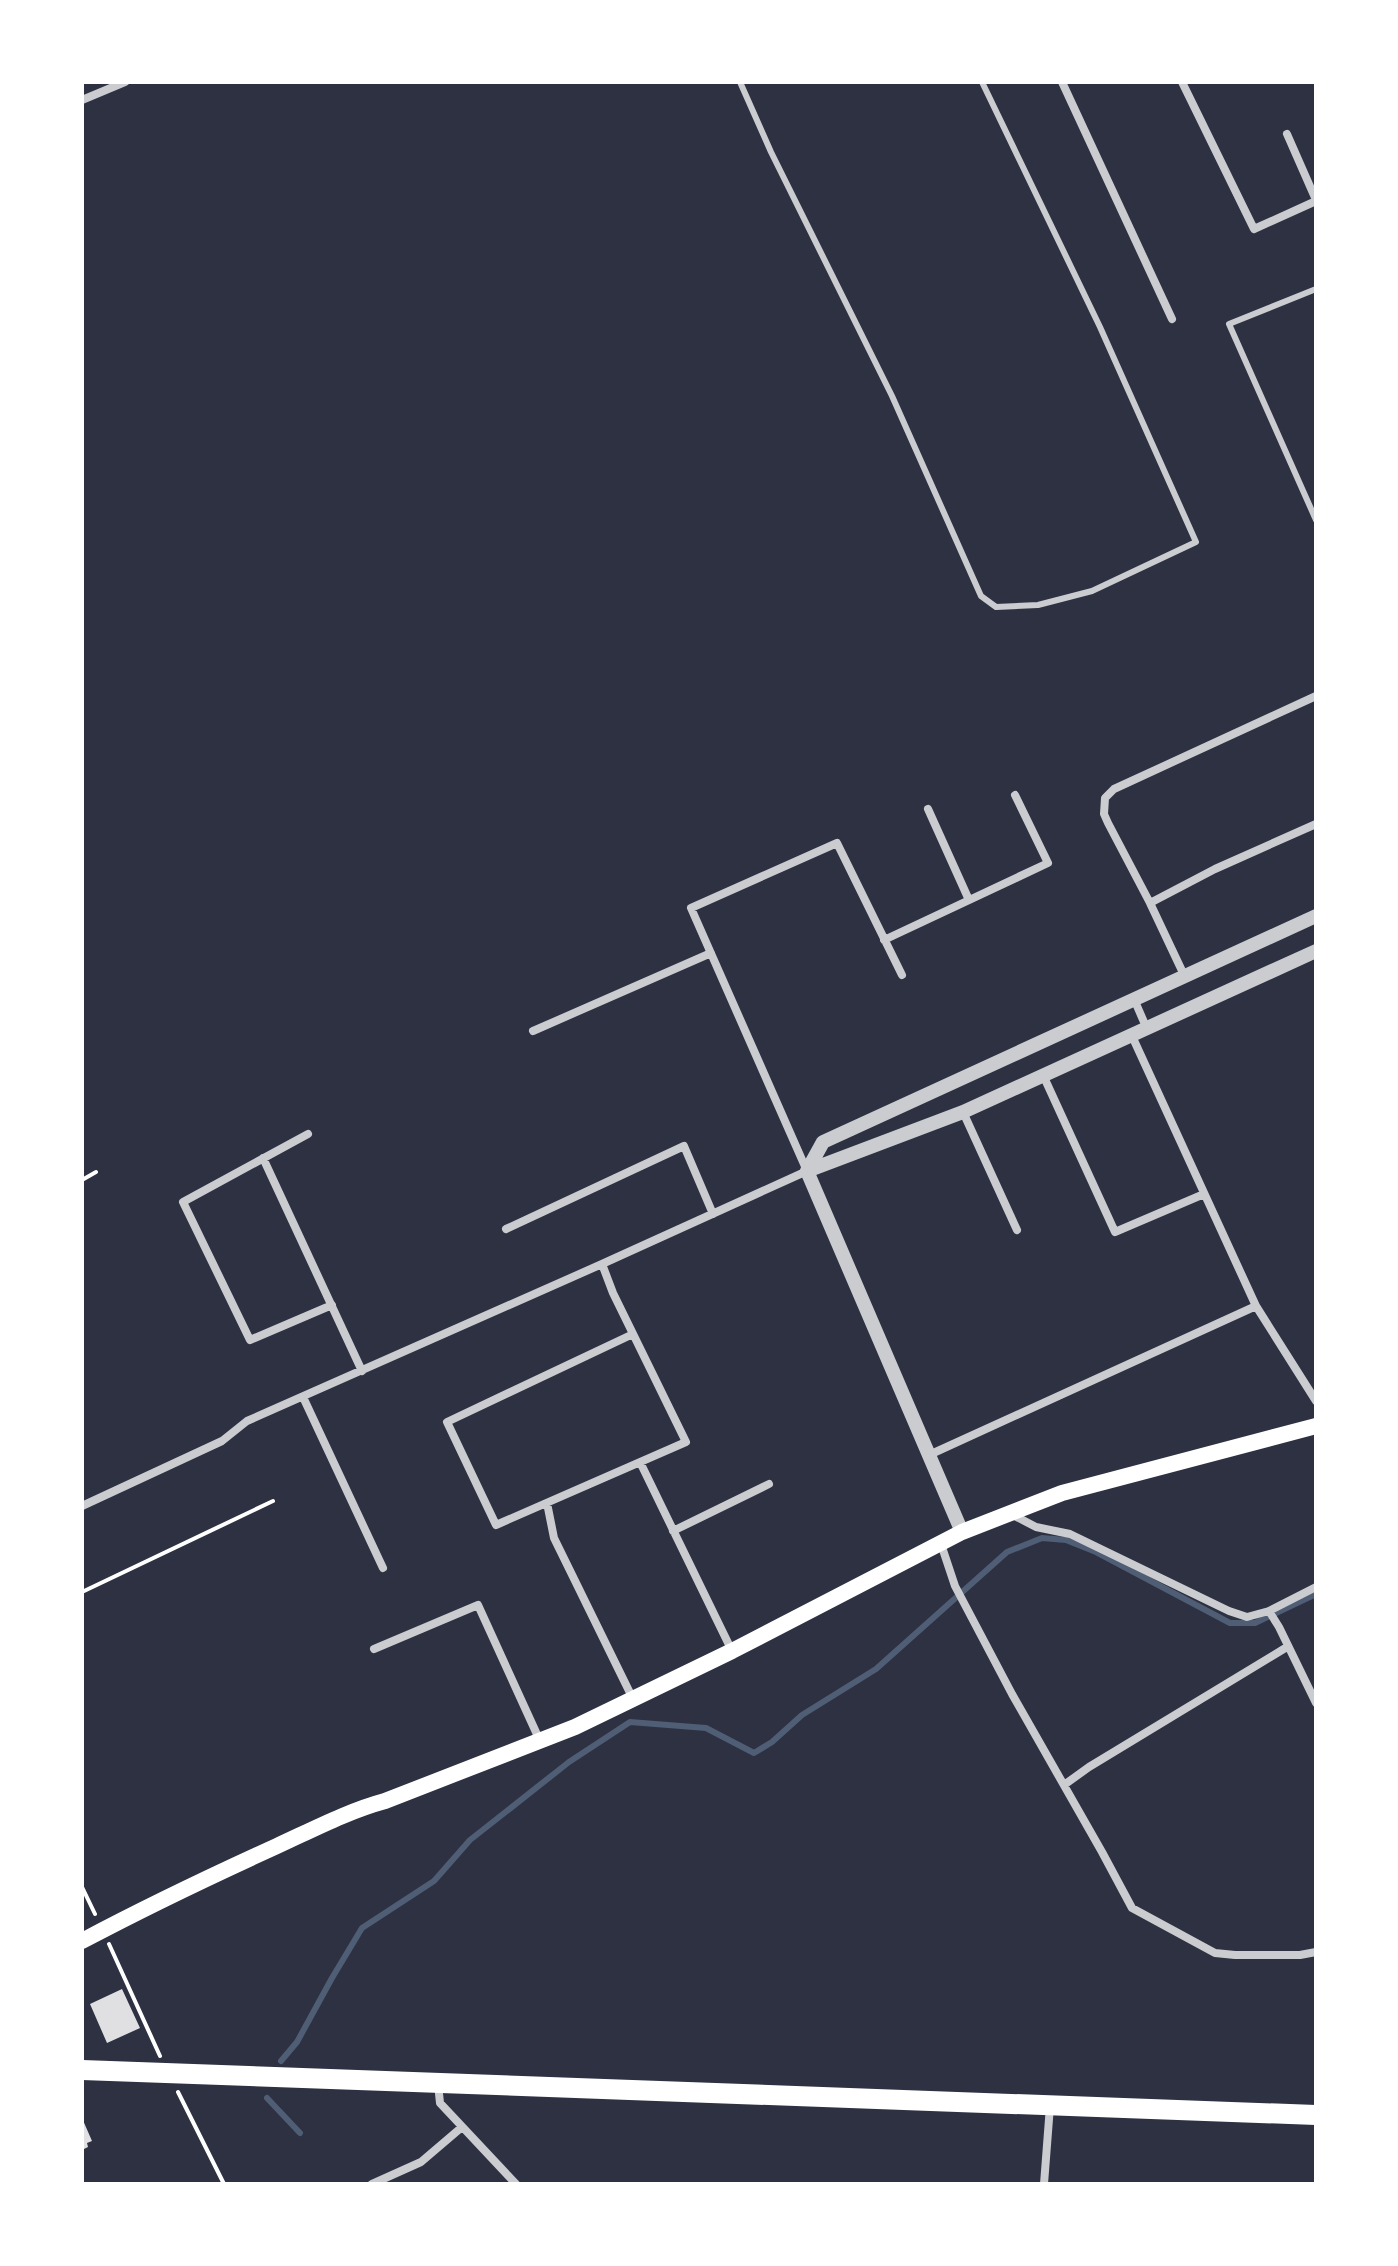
<svg xmlns="http://www.w3.org/2000/svg" width="1398" height="2266" font-family="'Source Sans 3',sans-serif">
  <style>
    .lines { fill: none; stroke-linecap: round; stroke-linejoin: round }
    .stream { stroke: #4f5d75; stroke-width: 6 }
    .building { fill: #e0e0e3 }
    .path { stroke: #fff; stroke-width: 4 }
    .service { stroke: #caccd0; stroke-width: 6 }
    .minor { stroke: #caccd0; stroke-width: 8 }
    .tertiary { stroke: #caccd0; stroke-width: 14 }
    .secondary { stroke: #fff; stroke-width: 16 }
    .primary { stroke: #fff; stroke-width: 20 }
  </style>
  <rect width="100%" height="100%" fill="#2d3142"/>
  <g class="lines">
    <path class="stream" d="M281,2061L297,2042L332,1978L362,1928L434,1881L470,1840L569,1762L630,1722L706,1728L754,1753L772,1742L802,1715L876,1669L1007,1552L1042,1538L1066,1540L1096,1552L1230,1623H1255L1316,1594
      M267,2098L300,2133"/>
  </g>
  <path class="building" d="M122,1989L140,2028L107,2043L90,2004Z
    M82,2118L92,2141L87,2143L88,2147L82,2150Z"/>
  <g class="lines">
    <path class="path" d="M82,1180L96,1172
      M82,1592L273,1501
      M82,1887L95,1914
      M109,1944L160,2056
      M178,2092L224,2184"/>
    <path class="service" d="M740,82L771,152L892,396L981,596L996,607L1038,605L1092,591L1196,542L1100,327L982,82
      M1316,289L1229,324L1316,520"/>
    <path class="minor" d="M1062,82L1172,319
      M1182,82L1254,229L1316,201
      M82,100L125,82
      M1287,134L1316,200
      M928,809L969,900
      M1150,903L1215,869L1316,824
      M884,940L1048,863L1015,795
      M1184,975L1150,903L1108,823L1104,814L1105,798L1114,789L1316,696
      M1134,999L1147,1029
      M533,1031L711,953
      M1132,1036L1256,1306L1316,1401
      M1043,1075L1115,1232L1204,1194
      M963,1112L1017,1230
      M308,1134L183,1202L250,1340L332,1305
      M263,1158L362,1371
      M506,1229L684,1146L713,1214
      M633,1334L447,1422L496,1525L686,1442L613,1293L602,1264L807,1171L691,908L837,843L902,975
      M303,1397L383,1568
      M929,1455L1256,1306
      M640,1462L732,1651
      M547,1503L554,1538L633,1699
      M82,1506L222,1441L247,1421L602,1264
      M1011,1514L1036,1527L1070,1534L1229,1611L1247,1617L1269,1611L1316,1587
      M673,1531L769,1484
      M941,1544L955,1586L1012,1694L1102,1852L1132,1908L1215,1953L1235,1955H1300L1316,1952
      M1269,1611L1279,1627L1316,1703
      M374,1649L478,1605L540,1741
      M1064,1785L1089,1767L1287,1647
      M438,2084L440,2103L516,2184
      M372,2184L421,2162L462,2127
      M1044,2184L1050,2106"/>
    <path class="tertiary" d="M807,1171L823,1142L1316,916
      M807,1171L963,1112L1316,951
      M807,1171L962,1532"/>
    <path class="secondary" d="M82,1941C146,1907 211,1876 277,1846C312,1830 348,1811 385,1801L575,1727L732,1651L962,1532L1062,1493L1316,1426"/>
    <path class="primary" d="M82,2070L1316,2115"/>
  </g>
  <rect width="1398" height="2266" fill="none" stroke="#ffffff" stroke-width="168"/>
</svg>
